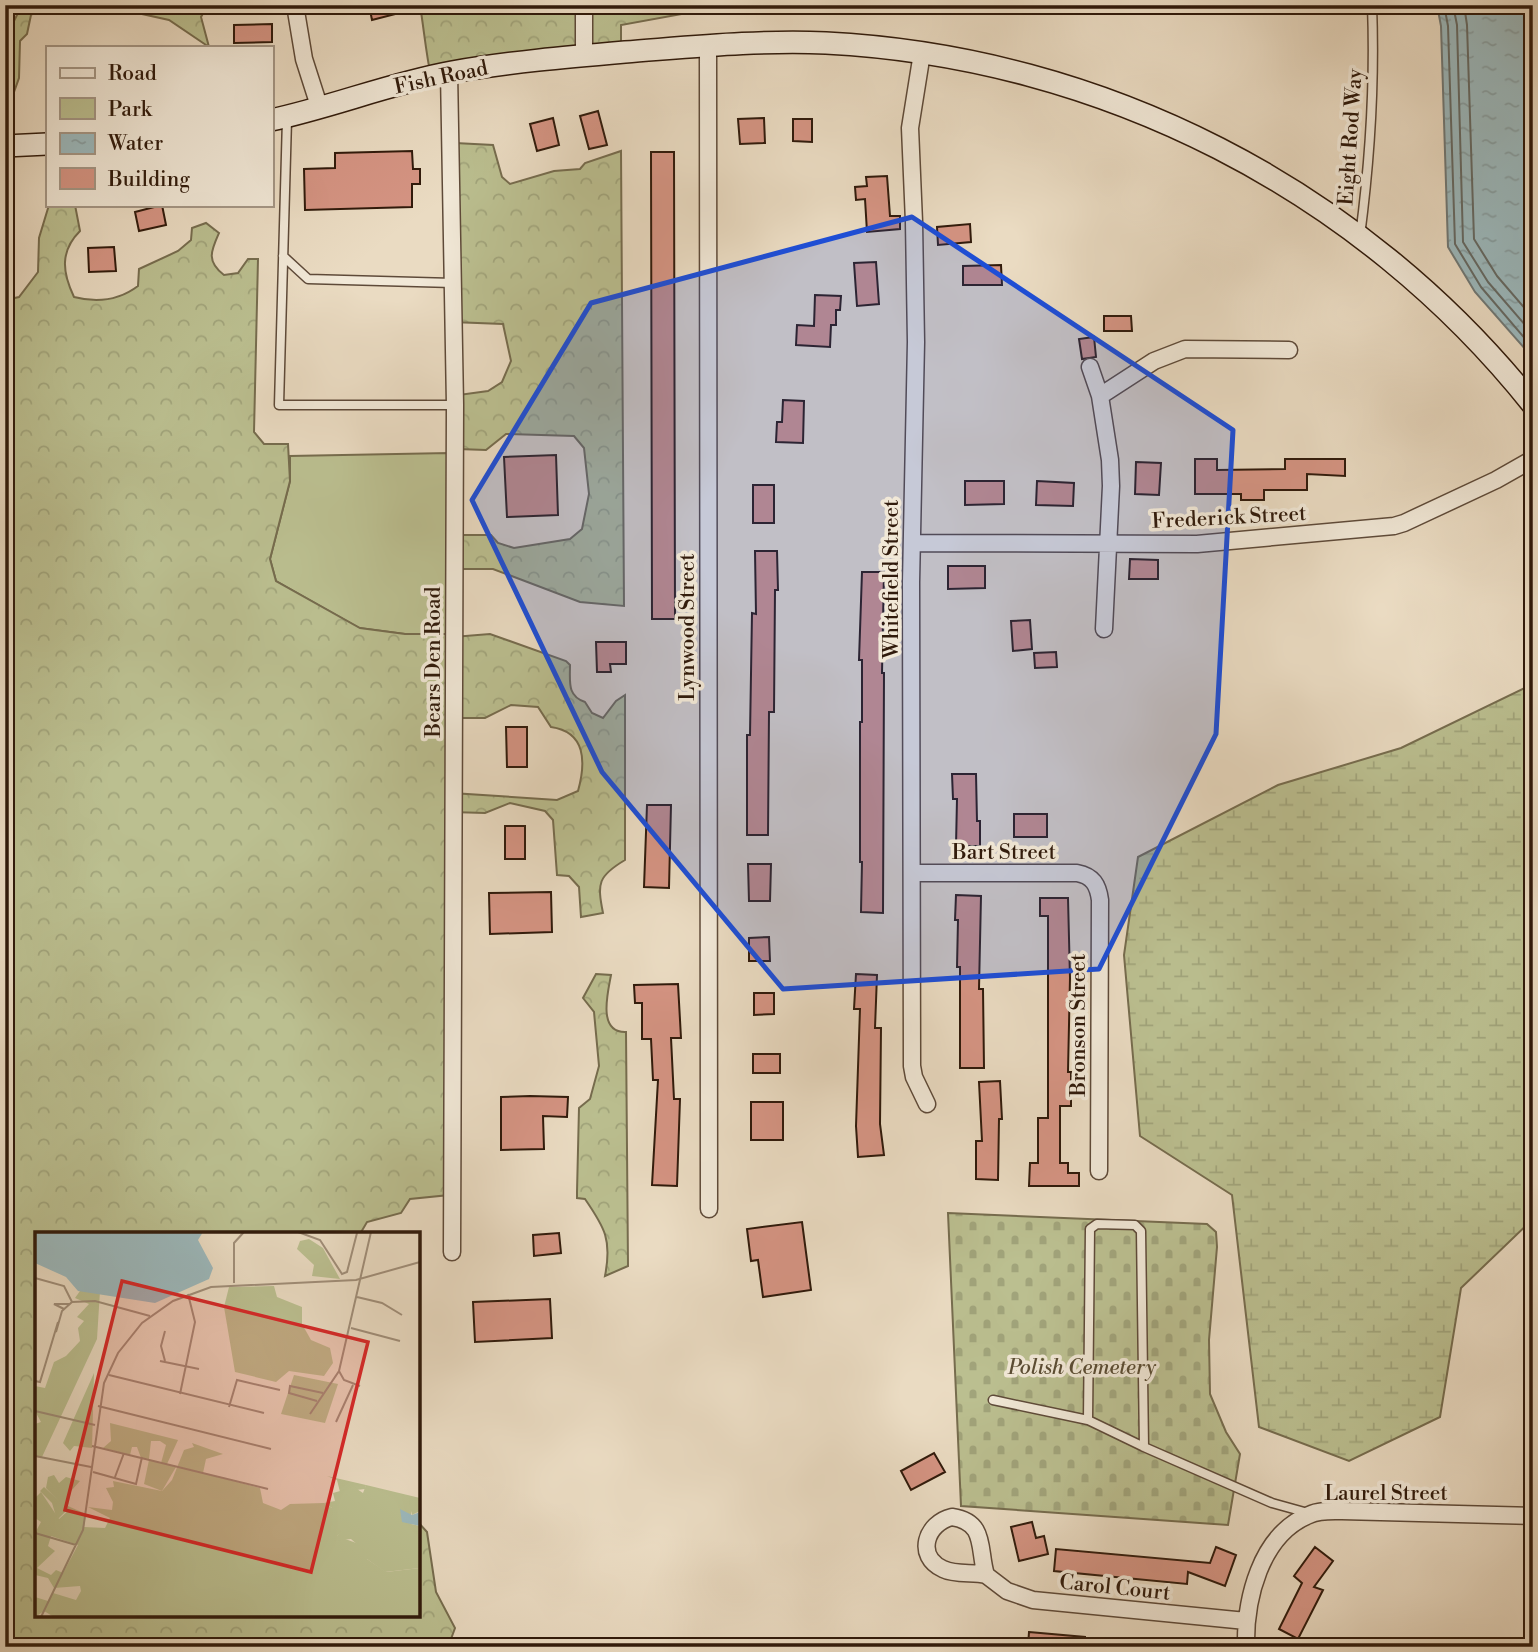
<svg xmlns="http://www.w3.org/2000/svg" width="1538" height="1652" font-family="'Libre Bodoni',serif">
  <style>
    .green { fill: #bbbf90; stroke: #766c4e; stroke-width: 2 }
    .forest { fill: url(#forest-crowns); stroke: #766c4e; stroke-width: 2; fill-rule: evenodd }
    .wetland { fill: url(#wetland-marsh); stroke: #766c4e; stroke-width: 2 }
    .cemetery { fill: url(#cemetery-stones); stroke: #766c4e; stroke-width: 2 }
    .water { fill: url(#water-ripples); stroke: #717976; stroke-width: 2 }
    .lines { fill: none; stroke-linecap: round; stroke-linejoin: round }
    .shore { stroke: #666a64; stroke-width: 2 }
    .building { fill: #d59483; stroke: #301a0b; stroke-width: 2 }
    .lane-casing { stroke: #5e4a39; stroke-width: 11 }
    .street-casing { stroke: #5e4a39; stroke-width: 19 }
    .secondary-casing { stroke: #301a0b; stroke-width: 24 }
    .lane { stroke: #f1e8d7; stroke-width: 8 }
    .street { stroke: #f1e8d7; stroke-width: 16 }
    .secondary { stroke: #f1e8d7; stroke-width: 21 }
    .marked { fill: #1d4ed8; fill-opacity: 0.2; stroke: #1d4ed8; stroke-width: 5; stroke-linejoin: round }
    .labels { text-anchor: middle; stroke-width: 7; stroke-linejoin: round; paint-order: stroke }
    .street-label { font-size: 21px; fill: #301a0b; stroke: #f1e8d7 }
    .park-label { font-size: 21px; font-style: italic; fill: #5a4c33; stroke: #f1e8d7 }
    .inset-road { fill: none; stroke: #a08e79; stroke-width: 2 }
    .view { fill: #d62828; fill-opacity: 0.15; stroke: #d62828; stroke-width: 3.5 }
    .inset-edge { fill: none; stroke: #301a0b; stroke-width: 3.5 }
  </style>
  <defs>
    <pattern id="forest-crowns" width="20" height="18" patternUnits="userSpaceOnUse" patternTransform="scale(1.75)"><rect width="20" height="18" fill="#bbbf90"/><path d="M2 6a3 3 0 1 1 6 0M12 15a3 3 0 1 1 6 0" fill="none" stroke="#a1a47b"/></pattern>
    <pattern id="wetland-marsh" width="20" height="14" patternUnits="userSpaceOnUse" patternTransform="scale(1.75)"><rect width="20" height="14" fill="#bbbf90"/><path d="M1 5h8M5 5V1M11 12h8M15 12V8" fill="none" stroke="#a1a47b"/></pattern>
    <pattern id="cemetery-stones" width="16" height="16" patternUnits="userSpaceOnUse" patternTransform="scale(1.75)"><rect width="16" height="16" fill="#bbbf90"/><path d="M2 7V4a2 2 0 0 1 4 0v3zM10 15v-3a2 2 0 0 1 4 0v3z" fill="#a1a47b"/></pattern>
    <pattern id="water-ripples" width="26" height="14" patternUnits="userSpaceOnUse" patternTransform="scale(1.75)"><rect width="26" height="14" fill="#9cb9bd"/><path d="M2 4q2-2 4 0t4 0M15 11q2-2 4 0t4 0" fill="none" stroke="#879ea1"/></pattern>
  </defs>
  <rect width="100%" height="100%" fill="#eadbc2"/>
  <filter id="stains"><feTurbulence type="fractalNoise" baseFrequency=".00286" numOctaves="4"/><feColorMatrix values="0 0 0 0 .2 0 0 0 0 .09 0 0 0 0 .02 0 0 0 .5 -.17"/></filter>
  <radialGradient id="worn" r=".72"><stop offset=".6" stop-color="#630" stop-opacity="0"/><stop offset="1" stop-color="#630" stop-opacity=".3"/></radialGradient>
  <path class="green" d="M449,453L450,634H405L359,628L276,581L270,559L290,481V456Z"/>
  <path class="forest" d="M22,5H58L41,9L31,15L27,34L20,41L19,78L9,106L8,142L5,144V21H14Z
    M88,5H208L201,17L209,47L169,20L142,14L134,9L93,13Z
    M420,5H731L621,25V52L431,77C426,53 424,30 420,5Z
    M455,143L493,145L502,177L510,184L554,171L580,169L585,163L621,151L624,606L580,602L493,569H460L459,535H491L498,543L514,548L570,539L582,529L589,494L584,448L574,436L506,434L486,450L458,449L451,396L488,391L502,382L511,361L503,324L452,322Z
    M49,205H75L80,231C60,251 62,272 74,297C97,303 118,301 138,286L139,269L178,251L191,240L192,228L206,223L219,233C211,251 206,261 224,275L238,273L248,259H258L254,432L264,444H288L290,481L270,559L276,581L360,628L405,634H450L453,637L490,634L566,661L570,665C570,682 567,696 585,702L592,713L603,718L616,701L625,695V860C598,876 597,883 603,913L581,917L579,887L569,876L557,875L553,820L545,811L510,803L485,813L451,812L449,1195L410,1199L401,1213L367,1222L360,1234H37V1615H418V1522L427,1532L436,1592L455,1628L448,1647H5V300L19,297L38,272L39,238ZM511,705L538,707L551,727C586,732 586,762 578,791L557,800L452,793V718H485Z
    M596,974L611,975C608,992 597,1033 626,1032L628,1266L605,1276C612,1240 605,1228 585,1199L577,1198V1192L579,1108L590,1099L599,1066L594,1012L583,998Z"/>
  <path class="wetland" d="M1531,685L1533,686V1219L1461,1288L1440,1417L1349,1461L1259,1427L1232,1195L1140,1136L1124,955L1138,857L1278,785L1401,748Z"/>
  <path class="cemetery" d="M948,1213L1207,1224L1216,1232L1217,1247L1209,1340L1210,1394L1226,1432L1240,1454L1228,1525L961,1506Z"/>
  <path class="water" d="M1437,5H1533V358L1475,292L1448,247L1441,26Z"/>
  <g class="lines">
    <path class="shore" d="M1444,5L1448,26L1455,244L1481,287L1533,348
      M1453,5L1457,25L1463,242L1488,282L1533,334
      M1464,5L1467,25L1474,239L1497,276L1533,318"/>
  </g>
  <path class="building" d="M369,5H411V10L372,20Z
    M272,24V42L234,43V25Z
    M598,111L607,145L589,149L580,116Z
    M553,118L559,145L537,151L530,124Z
    M764,118L765,143L740,144L738,119Z
    M793,119H812V142L793,141Z
    M412,151L413,169H420V184H412V207L305,210L304,169L335,168V153Z
    M651,152H674L675,619H652Z
    M887,176L890,216H900V229L867,232L865,199L856,200L855,187L867,186L866,177Z
    M162,205L166,225L139,231L135,212Z
    M970,224L971,242L938,245L937,227Z
    M114,247L116,271L89,272L88,248Z
    M876,262L879,304L857,306L854,263Z
    M1001,265L1002,285H963V266Z
    M815,295L841,296L840,310H836V325H831L830,347L796,345L797,325L814,326Z
    M1104,316H1131L1132,331H1104Z
    M1094,337L1096,357L1082,359L1079,339Z
    M783,400L804,401L803,443L776,442L777,422H782Z
    M556,455L558,515L507,517L504,457Z
    M1195,459H1217V470L1285,469V459H1345V476L1307,474V490H1264V500H1241V494H1195Z
    M1136,462L1161,463L1159,495L1135,494Z
    M965,481H1004V504L965,505Z
    M1037,481L1074,483L1073,506L1036,505Z
    M753,485H774V523H753Z
    M755,551H777L778,590H775L774,712H769L768,835H747V735H750L752,613L756,614Z
    M1130,559L1158,560V579H1129Z
    M948,566H985V588L948,589Z
    M862,572H884L882,673H884L883,913L861,912L862,862H860V722H862V660H859Z
    M1030,620L1032,649L1013,651L1011,621Z
    M596,642H626V664H610L611,672H597Z
    M1056,652L1057,667L1035,668L1034,653Z
    M506,727H527V767H507Z
    M952,774H976L977,821H980V846H956L957,799H953Z
    M647,805H671L669,888L644,887Z
    M1014,814H1047V837H1014Z
    M505,826H525V859H505Z
    M748,864H771L770,901H749Z
    M551,892L552,932L490,934L489,893Z
    M956,895L981,896L979,989H983L984,1068H960V967H957L958,920H955Z
    M1040,898H1068L1070,978L1068,1072H1071V1106H1060V1163H1068V1173H1079V1186H1029L1030,1163H1038V1118H1048V916H1040Z
    M769,937L770,961H749V938Z
    M856,974L877,975L875,1028H881L880,1124L884,1155L858,1157L856,1126L860,1009H854Z
    M678,984L681,1038H671L674,1099H680L677,1186L652,1185L658,1080H653L651,1039H642V1003H635L634,985Z
    M754,993H774V1014L754,1015Z
    M753,1054H780V1073H753Z
    M1000,1081L1002,1119H999L998,1180L976,1179V1141H982L979,1082Z
    M530,1096L568,1097L567,1117L543,1116L544,1149L501,1150V1097Z
    M751,1102H783V1140H751Z
    M802,1222L811,1290L763,1297L758,1260L751,1261L747,1229Z
    M559,1233L561,1253L534,1256L533,1235Z
    M550,1299L552,1338L475,1342L473,1302Z
    M934,1453L945,1472L911,1490L901,1471Z
    M1032,1522L1036,1538L1044,1536L1048,1554L1019,1561L1011,1527Z
    M1216,1547L1236,1555L1225,1586L1188,1572L1187,1584L1054,1571L1056,1549L1210,1563Z
    M1315,1547L1333,1561L1314,1587L1323,1590L1298,1639L1279,1629L1302,1583L1294,1576Z
    M1029,1632L1085,1637V1647H1028Z"/>
  <g class="lines">
    <defs>
      <path id="lane" d="M287,119L279,405H455
        M1360,236C1370,160 1375,82 1372,5
        M283,256L308,279L453,283
        M993,1400L1088,1420L1144,1447L1272,1503L1308,1513
        M1088,1420L1090,1229L1097,1224L1135,1225L1141,1231L1144,1447"/>
      <path id="street" d="M295,5L304,59L320,109
        M584,5V56
        M708,46L709,1209
        M922,53L910,128L914,222L916,342L911,582L912,1066L914,1077L927,1104
        M449,72L455,405L452,1252
        M1090,367L1100,396L1110,460L1111,486L1104,629
        M1100,396L1154,361L1185,349L1289,350
        M912,543L1197,544L1394,526L1404,523L1496,480L1533,459
        M912,873H1077C1093,876 1098,885 1100,900L1099,1171
        M952,1517C987,1522 978,1550 986,1575C973,1572 955,1575 943,1569C915,1556 926,1523 952,1517Z
        M986,1575L1007,1591L1033,1600L1246,1621
        M1246,1647C1245,1600 1260,1535 1309,1515C1319,1510 1332,1511 1342,1511L1533,1516"/>
      <path id="secondary" d="M271,120C332,107 391,83 452,72C509,62 567,57 625,52C692,47 759,40 826,43C1102,57 1361,189 1533,405
        M5,146L47,144"/>
    </defs>
    <use href="#lane" class="lane-casing"/>
    <use href="#street" class="street-casing"/>
    <use href="#secondary" class="secondary-casing"/>
    <use href="#lane" class="lane"/>
    <use href="#street" class="street"/>
    <use href="#secondary" class="secondary"/>
  </g>
  <path class="marked" d="M912,217L1233,430L1216,734L1099,969L783,989L602,772L472,500L591,303Z"/>
  <g class="labels">
    <g class="street-label">
      <text transform="translate(441 77) rotate(-12)" y="7">Fish Road</text>
      <text transform="translate(1350 137) rotate(-86)" y="7">Eight Rod Way</text>
      <text transform="translate(1229 517) rotate(-3)" y="7">Frederick Street</text>
      <text transform="translate(891 579) rotate(-90)" y="7">Whitefield Street</text>
      <text transform="translate(687 627) rotate(-90)" y="7">Lynwood Street</text>
      <text transform="translate(433 662) rotate(-90)" y="7">Bears Den Road</text>
      <text x="1004" y="859">Bart Street</text>
      <text transform="translate(1078 1025) rotate(-90)" y="7">Bronson Street</text>
      <text x="1386" y="1500">Laurel Street</text>
      <text transform="translate(1115 1587) rotate(6)" y="7">Carol Court</text>
    </g>
    <g class="park-label">
      <text x="1082" y="1374">Polish Cemetery</text>
    </g>
  </g>
  <g transform="translate(35 1232)">
    <rect width="385" height="385" fill="#eadbc2"/>
    <path d="M114,228L141,235L127,259L109,252Z" fill="#bbbf90"/>
    <path d="M274,7L288,16L305,47L277,44L279,33L262,17L265,9ZM45,59H65L62,107L7,225L0,224V192L6,190L0,179V154L10,156L19,130L31,124L45,109L43,96L49,89L42,85L54,72L40,66ZM59,141L57,216L39,214L35,219L28,211ZM75,191L143,208L132,232L126,231L131,213L125,209H116L114,227L106,226L102,215H97L95,223L68,216L76,209ZM157,211L188,222L171,227L168,241L225,256L228,271L246,278L255,272L289,271L297,276L307,299L302,304L324,312L333,321L332,327L351,340L385,336V385H19L9,379L0,385V365L13,369L18,361L41,368L46,359L45,354L19,356L13,346L0,343V301L6,290L0,286V266L6,260L24,287L33,279L11,256L13,245L19,243L24,251L31,245L45,249L36,259L33,274L51,282L49,295L70,296L75,286L53,275L77,278L78,270L71,256L79,255L78,249L127,259L137,248L149,218L159,215ZM16,304L43,313L28,341L21,338L16,343L2,336L20,319L13,314ZM292,244L331,253L330,257L305,260L302,248Z" fill="#bbbf90" fill-rule="evenodd"/>
    <path d="M239,54L242,65L267,75V92L276,108L295,116L298,131L289,144L254,139L241,150L200,140L189,75L194,55ZM331,253L385,266V279L377,283L376,279V292L385,294V336L350,340L332,327V321L316,307L298,309L306,299L298,293L297,276L289,271L300,269L298,261L319,255L328,261ZM9,255L33,277L22,288L17,271L5,259Z" fill="#bbbf90"/>
    <path d="M259,143L303,152L290,191L246,182Z" fill="#bbbf90"/>
    <path d="M0,0H168L163,8L178,36L174,47L120,71L43,59L31,45L0,31ZM365,277L377,283L385,280V294L367,290Z" fill="#9cb9bd"/>
    <path class="inset-road" d="M263,0L285,8L307,42L312,40L322,1M0,46L29,54L37,70M199,51V11L209,0M322,65L347,71L367,83M29,77L19,72H35M316,96L365,109M21,100L27,79L37,70L60,69L115,84M125,129L164,137M130,129L126,114L130,99M304,139L309,148L325,154M74,143L229,181M0,149L5,150L23,90M145,162L160,90L153,62M282,169L254,161L255,154L288,161M63,174L236,217M194,175L202,148L245,158M0,179L60,193M275,182L304,139L336,0M301,190L318,153M57,214L233,257M0,224L56,235M58,240L101,252L107,225M80,245L89,221M0,301L41,313M6,385L48,298L69,151L83,121L107,91L138,69L176,55L321,48L385,30"/>
    <path class="view" d="M87,49L333,110L276,340L30,278Z"/>
    <rect width="385" height="385" class="inset-edge"/>
  </g>
  <rect width="1538" height="1652" fill="none" stroke="#eadbc2" stroke-width="28"/>
  <rect x="7" y="7" width="1524" height="1638" fill="none" stroke="#301a0b" stroke-width="3.5"/>
  <rect x="14" y="14" width="1510" height="1624" fill="none" stroke="#301a0b" stroke-width="2"/>
  <rect x="46" y="46" width="228" height="161" fill="#f1e8d7" stroke="#a49685" stroke-width="2"/>
  <rect x="60" y="68" width="35" height="10" fill="#f1e8d7" stroke="#a49685" stroke-width="2"/>
  <text x="108" y="80" font-size="21" fill="#301a0b">Road</text>
  <rect x="60" y="98" width="35" height="21" fill="#bbbf90" stroke="#a49685" stroke-width="2"/>
  <text x="108" y="116" font-size="21" fill="#301a0b">Park</text>
  <rect x="60" y="133" width="35" height="21" fill="url(#water-ripples)" stroke="#a49685" stroke-width="2"/>
  <text x="108" y="150" font-size="21" fill="#301a0b">Water</text>
  <rect x="60" y="168" width="35" height="21" fill="#d59483" stroke="#a49685" stroke-width="2"/>
  <text x="108" y="186" font-size="21" fill="#301a0b">Building</text>
  <rect width="100%" height="100%" filter="url(#stains)"/>
  <rect width="100%" height="100%" fill="url(#worn)"/>
</svg>
